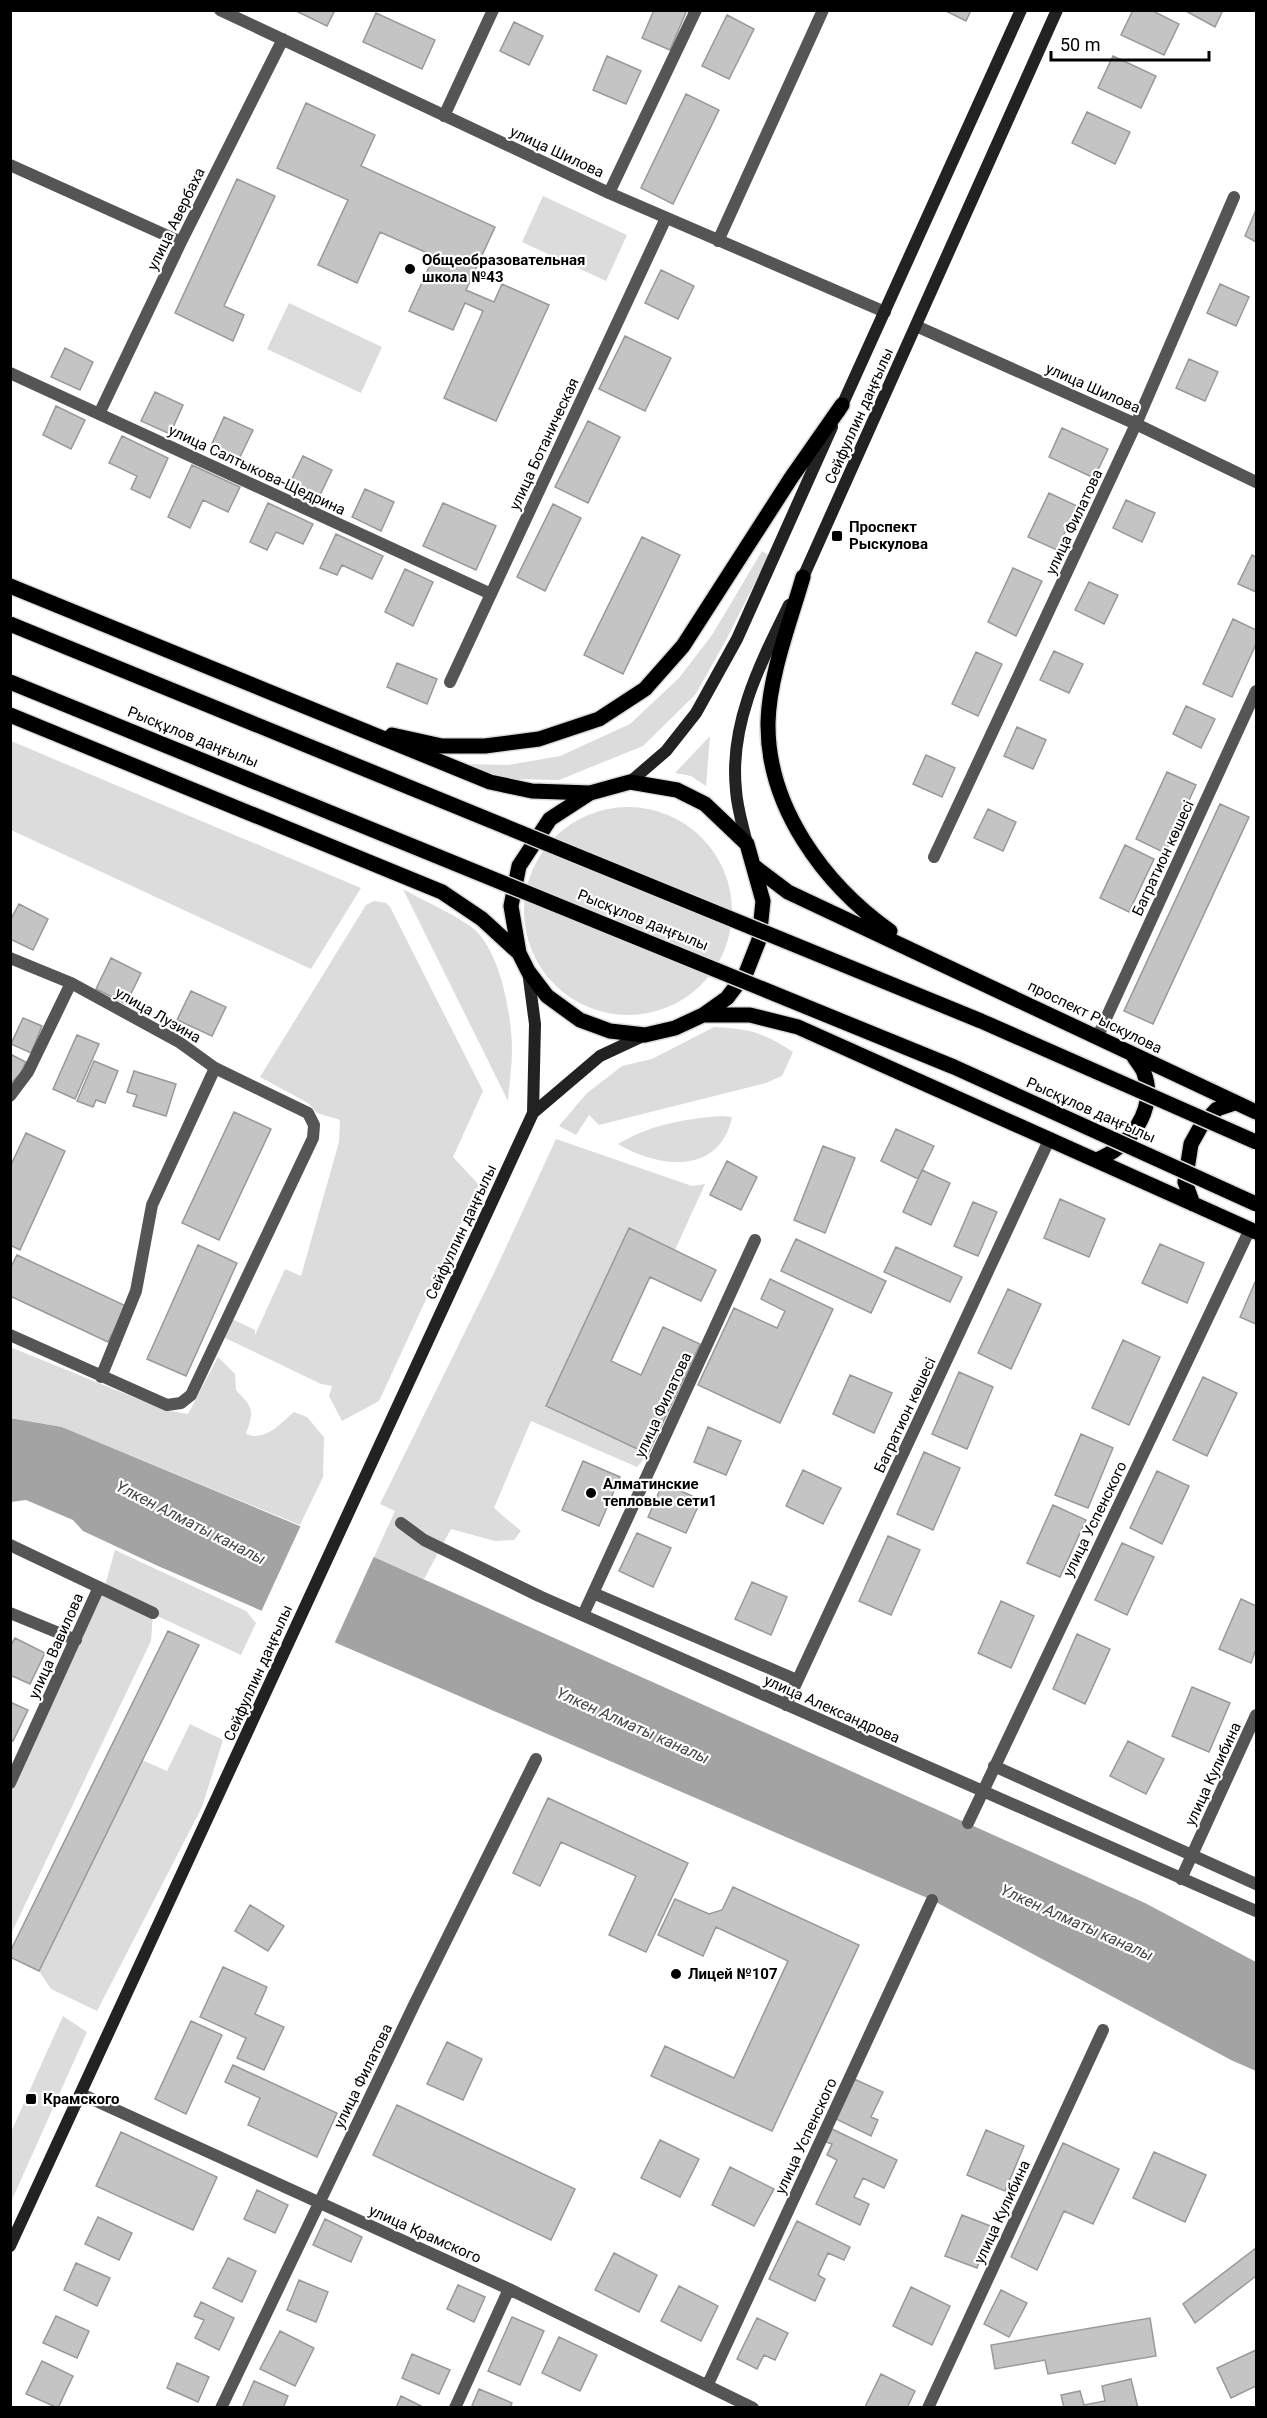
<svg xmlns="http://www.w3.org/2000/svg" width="1267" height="2418" font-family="Roboto,sans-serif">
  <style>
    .green { fill: #dcdcdc }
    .water { fill: #a3a3a3 }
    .pier { fill: #fff }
    .building { fill: #c4c4c4; stroke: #999; stroke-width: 1.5 }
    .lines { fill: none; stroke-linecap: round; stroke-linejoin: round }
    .primary-casing { stroke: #dbdbdb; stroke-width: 18 }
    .minor { stroke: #555; stroke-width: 12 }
    .secondary { stroke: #222; stroke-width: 12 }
    .primary { stroke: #000; stroke-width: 15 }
    .primary-bridge-casing { stroke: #dbdbdb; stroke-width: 18; stroke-linecap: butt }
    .primary-bridge { stroke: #000; stroke-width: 15 }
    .poi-dot { fill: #000; stroke: #fff; stroke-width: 2 }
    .labels { text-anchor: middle; stroke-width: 4.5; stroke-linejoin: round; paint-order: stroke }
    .street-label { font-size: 15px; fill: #000; stroke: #fff }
    .poi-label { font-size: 15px; font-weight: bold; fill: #000; stroke: #fff; text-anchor: start }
    .water-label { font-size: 16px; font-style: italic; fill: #444; stroke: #fff }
  </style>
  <rect width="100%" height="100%" fill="#fff"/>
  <path class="green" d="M543,196L627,235L606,281L522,242Z
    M289,303L382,347L361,393L267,349Z
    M762,551L769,555L725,642L695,695L643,746L559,780L511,779L480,772L463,764L508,765L560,756L630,724L679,678L712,635Z
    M710,736L706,786L691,776L675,773Z
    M11,741L361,888L311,969L11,830Z
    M524 911a104 104 0 1 1 208 0a104 104 0 1 1-208 0Z
    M403,889C425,902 456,914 475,930C501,954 512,1017 512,1050C512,1067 509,1084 508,1101Z
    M374,901L386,903L390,907L483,1091L453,1157L479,1185L379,1401L342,1421L329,1396L332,1386L321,1384L219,1335L228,1317L255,1330V1335L285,1269L301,1276L339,1142L340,1120L317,1113L308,1103L260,1077L366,905Z
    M714,1027C750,1029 763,1032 793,1052L782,1076L766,1083L599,1125L589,1115L576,1135L559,1126L586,1094L622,1066L652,1059Z
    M721,1116L732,1117C720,1176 657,1168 618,1144C650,1125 683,1119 721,1116Z
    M556,1139L692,1186L705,1184L675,1250L629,1229L546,1405L648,1454L637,1467L531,1421L494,1508L521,1531L514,1540L495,1541L451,1529L424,1579L374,1557L395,1511L380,1504L494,1273Z
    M10,1347L165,1410L188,1414L218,1357L235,1374L236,1390C254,1409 254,1410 246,1434C265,1442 281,1423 294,1412L307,1417L324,1437L323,1477L300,1525L62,1427L11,1418Z
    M115,1550L246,1611L256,1623L241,1655L153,1614L151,1641L11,1934V1783L104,1589Z
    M190,1724L223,1740L202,1807L97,2011L51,1989L39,1971L142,1760L167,1771Z
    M63,2016L87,2032L11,2202V2132Z"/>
  <path class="water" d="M10,1418L62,1427L374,1557L1145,1903L1256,1962V2071L1231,2060L932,1900L158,1566L83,1531L73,1520L26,1500L11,1502Z"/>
  <path class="pier" d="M302,1523L375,1554L334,1644L261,1612Z"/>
  <path class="building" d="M294,10H335L327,26Z
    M654,10H687L670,50L642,38Z
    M944,10H971L966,21Z
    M1133,10H1151L1179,24L1164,55L1121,35Z
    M1184,10H1223L1215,27Z
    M376,13L435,40L422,69L363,42Z
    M727,15L754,29L729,79L702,66Z
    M514,22L543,36L529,65L500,51Z
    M607,56L641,71L626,104L593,90Z
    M1113,56L1156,76L1141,108L1098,88Z
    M686,94L719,110L673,204L641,188Z
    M306,103L375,135L361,166L495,227L466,290L494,302L502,284L549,305L496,421L444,398L483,311L465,303L453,330L409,311L434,256L380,232L357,283L318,265L348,200L277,168Z
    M1087,112L1130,132L1115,164L1072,143Z
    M237,179L275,196L224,306L244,315L233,341L175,313Z
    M1256,210V242L1245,236Z
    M661,270L694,286L678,319L645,303Z
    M1220,284L1249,297L1236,326L1207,313Z
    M625,336L671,358L645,411L599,389Z
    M65,348L93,362L80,390L51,377Z
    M1189,359L1218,372L1205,401L1176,388Z
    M155,392L183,405L170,434L141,421Z
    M56,406L85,420L71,449L43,435Z
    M224,417L253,430L239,459L211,446Z
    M588,421L620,437L588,503L555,487Z
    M1062,428L1108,449L1094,478L1049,457Z
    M122,436L168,458L150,498L131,489L137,476L109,463Z
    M303,456L332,470L318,499L289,485Z
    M192,465L240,487L228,512L203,500L190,528L168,517Z
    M365,489L394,502L381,531L352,517Z
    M1049,493L1077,506L1057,550L1028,537Z
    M1126,500L1155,513L1142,542L1113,528Z
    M268,503L313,524L303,544L276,532L267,550L250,542Z
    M443,503L496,526L476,570L423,546Z
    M553,504L581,518L545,591L517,577Z
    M336,534L383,556L372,579L342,565L337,575L320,568Z
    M642,537L680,555L623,674L584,655Z
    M1252,555L1256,557V592L1238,584Z
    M1013,568L1042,581L1016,636L988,622Z
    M405,569L433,582L413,626L385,612Z
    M1089,582L1118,595L1104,624L1075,610Z
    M1233,619L1256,630V644L1232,697L1203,684Z
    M1054,651L1083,664L1069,693L1040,680Z
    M976,652L1002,664L978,716L952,704Z
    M397,663L437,679L427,704L387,687Z
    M1186,706L1215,719L1201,748L1173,734Z
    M1017,727L1046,740L1033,769L1004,756Z
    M926,755L955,768L942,797L913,784Z
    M1167,772L1196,785L1165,853L1136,839Z
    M1220,804L1249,817L1153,1024L1124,1011Z
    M988,809L1016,822L1003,851L974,838Z
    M1125,845L1154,859L1129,912L1100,898Z
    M19,904L48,919L33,950L10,939V921Z
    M111,958L141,973L126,1004L96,989Z
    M191,991L226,1007L212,1036L177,1020Z
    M23,1018L42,1026L31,1053L11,1044Z
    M77,1035L99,1044L75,1099L53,1089Z
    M10,1054L26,1062L20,1074L10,1084Z
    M94,1061L118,1071L105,1103L96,1100L93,1107L77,1101Z
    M134,1071L176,1084L166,1116L133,1106L137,1095L127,1092Z
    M234,1112L271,1129L219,1240L182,1223Z
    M896,1129L934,1146L918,1179L881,1161Z
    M26,1133L65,1151L20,1250L10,1245V1167Z
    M823,1146L855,1158L825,1233L794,1220Z
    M727,1161L757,1177L741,1210L710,1195Z
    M922,1170L950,1183L931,1225L903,1212Z
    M1060,1199L1105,1219L1089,1257L1044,1238Z
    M973,1202L997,1212L978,1256L954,1246Z
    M629,1228L716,1270L701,1301L650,1277L611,1361L641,1375L663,1327L700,1344L648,1454L546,1406Z
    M796,1239L886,1281L871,1313L781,1271Z
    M1160,1244L1204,1263L1187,1303L1142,1283Z
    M198,1245L237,1263L186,1376L147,1359Z
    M896,1247L962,1277L950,1302L884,1272Z
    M17,1255L126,1306L108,1342L10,1296V1269Z
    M770,1279L833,1309L780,1423L698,1385L734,1308L777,1328L785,1311L761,1299Z
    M1255,1282L1256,1283V1324L1240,1317Z
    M1008,1289L1041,1304L1011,1369L978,1353Z
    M1123,1340L1160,1357L1129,1425L1092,1408Z
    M959,1372L993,1387L967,1449L932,1434Z
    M850,1375L892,1393L874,1433L833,1414Z
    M1203,1377L1237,1393L1207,1456L1173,1440Z
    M708,1427L741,1441L726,1475L694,1462Z
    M1081,1434L1113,1448L1088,1508L1055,1495Z
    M924,1452L960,1468L933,1530L897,1514Z
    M583,1461L620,1477L599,1526L562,1510Z
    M803,1470L841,1488L823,1524L786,1506Z
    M1157,1471L1189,1486L1162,1544L1130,1528Z
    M663,1483L701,1500L686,1533L648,1517Z
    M1053,1505L1086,1520L1060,1577L1027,1563Z
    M637,1533L671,1548L653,1587L619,1571Z
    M888,1536L920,1550L891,1615L859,1601Z
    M1122,1543L1154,1557L1127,1615L1095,1600Z
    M752,1582L787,1597L771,1635L735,1619Z
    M1241,1599L1256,1606V1649L1251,1663L1219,1649Z
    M1001,1601L1034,1616L1011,1668L978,1653Z
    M168,1631L199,1645L39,1971L10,1957V1952Z
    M1077,1634L1110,1649L1085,1704L1053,1689Z
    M15,1638L45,1653L30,1684L10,1675V1647Z
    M1192,1687L1230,1703L1209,1752L1172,1736Z
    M10,1702L28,1710L13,1741L10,1740Z
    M1128,1741L1164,1759L1146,1794L1110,1776Z
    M548,1798L688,1863L646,1952L609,1935L636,1876L561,1842L540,1886L513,1873Z
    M733,1887L859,1945L772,2131L651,2076L665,2046L734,2078L788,1961L716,1927L703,1956L658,1935L675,1899L709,1914L722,1910Z
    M250,1905L284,1926L268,1951L235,1931Z
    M223,1967L267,1987L255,2014L284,2027L264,2070L237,2058L246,2038L200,2017Z
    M191,2021L222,2035L186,2114L155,2099Z
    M447,2042L482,2059L463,2100L427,2084Z
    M233,2065L337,2113L317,2157L248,2125L260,2098L225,2082Z
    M854,2079L883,2092L871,2117L878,2120L871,2136L836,2119Z
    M397,2105L575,2189L551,2240L373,2155Z
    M832,2129L897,2160L884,2188L863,2178L854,2197L869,2204L860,2225L816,2204L837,2160L827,2155L832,2144L826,2142Z
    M986,2130L1024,2146L1005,2191L967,2175Z
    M121,2132L217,2177L193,2230L96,2186Z
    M660,2140L699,2159L680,2197L641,2178Z
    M1063,2143L1119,2169L1093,2224L1064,2211L1037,2270L1011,2257Z
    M1154,2152L1206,2175L1185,2222L1133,2198Z
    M730,2167L774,2189L754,2226L712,2205Z
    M257,2190L288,2205L275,2233L244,2219Z
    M962,2215L993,2227L977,2268L945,2256Z
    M98,2217L132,2233L119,2260L85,2244Z
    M325,2219L362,2237L351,2262L313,2245Z
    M797,2221L850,2247L844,2260L828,2253L818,2275L825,2279L815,2301L769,2279Z
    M1256,2248V2276L1195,2323L1183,2304Z
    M614,2253L657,2275L639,2312L595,2290Z
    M228,2258L256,2271L242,2302L213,2288Z
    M76,2263L110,2278L97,2306L64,2290Z
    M299,2280L328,2292L316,2322L287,2310Z
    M458,2285L485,2297L474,2322L447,2309Z
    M679,2286L718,2306L701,2341L661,2321Z
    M911,2287L950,2306L932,2345L893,2326Z
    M1001,2290L1027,2303L1009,2337L984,2324Z
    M201,2302L234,2318L219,2350L195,2338L204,2320L194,2316Z
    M56,2316L89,2331L77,2358L43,2343Z
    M512,2317L544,2331L520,2385L488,2371Z
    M757,2318L788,2333L775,2360L764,2355L757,2369L737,2359Z
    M1150,2318L1156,2356L1048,2374L1045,2360L995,2369L991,2345Z
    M280,2331L314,2348L295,2386L260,2369Z
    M559,2337L597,2355L580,2391L542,2373Z
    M1256,2350V2386L1231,2398L1217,2368Z
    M412,2354L450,2370L439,2394L402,2378Z
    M42,2361L73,2376L58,2408L26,2394Z
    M177,2363L209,2377L198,2402L167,2388Z
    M881,2374L915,2391L907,2408L865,2407Z
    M1131,2379L1138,2408H1064L1061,2395L1080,2391L1084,2405L1105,2401L1102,2386Z
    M254,2381L288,2396L283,2408H242Z
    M479,2389L512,2403L510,2408H471Z
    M401,2396L425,2408H396Z"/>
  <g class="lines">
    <defs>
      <path id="primary" d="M803,577C790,622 769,676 768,723C767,807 824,884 890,931
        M10,586L490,782L532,791L590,793L630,782L677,790L705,804L747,844L763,901L759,940L746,973L727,998L703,1015L675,1028L645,1035L610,1031L580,1020L547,996L528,971L519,953L511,906L519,866L550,819L590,793
        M10,715L442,892L482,919L519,953
        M392,735L442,746H485L539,739L599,719L645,689L683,646L791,478L842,405
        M755,867L788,892L1256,1112
        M703,1015H750L798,1027L1256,1232
        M1096,1160C1129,1148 1158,1109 1144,1073C1142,1067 1137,1062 1134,1057
        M1193,1204L1185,1182L1191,1144L1201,1126L1217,1109L1235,1103"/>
    </defs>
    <use href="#primary" class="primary-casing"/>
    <path class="minor" d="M220,10L609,193L885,312
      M444,116L493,10
      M10,165L181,242
      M609,193L696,10
      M718,241L823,10
      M916,326L1136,424L1256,482
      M10,373L491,594
      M99,414L181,242L283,39
      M450,682L666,218
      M934,857L1136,424L1234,197
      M10,958L71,983L179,1042L215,1068L308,1113L314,1125L313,1138L191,1395L181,1403L167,1405L10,1335
      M1097,1038L1256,691
      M10,1096L28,1072L71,983
      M101,1377L136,1291L152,1205L215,1068
      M401,1523L424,1540L539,1596L1256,1911
      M10,1545L153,1613
      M593,1593L797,1680
      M10,1613L76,1640
      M583,1615L755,1240
      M786,1705L1050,1138
      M994,1766L1256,1884
      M10,1783L99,1587
      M968,1823L1250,1229
      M1181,1879L1256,1715
      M81,2094L509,2289L753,2408
      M708,2384L932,1900
      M221,2408L414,2005L536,1759
      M455,2408L509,2289
      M928,2408L1103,2030"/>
    <path class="secondary" d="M839,412L1021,10
      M800,584L1057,10
      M630,782L666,751L696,713L737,639L832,427
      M747,844C743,826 737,808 736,790C729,723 761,662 789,605
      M533,1113L600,1056L645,1035
      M10,2246L533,1113L535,1024L528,971"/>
    <use href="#primary" class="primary"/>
    <defs>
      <path id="primary-bridge" d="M10,624L981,1021L1256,1142
        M10,682L954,1067L1256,1204"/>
    </defs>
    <use href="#primary-bridge" class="primary-bridge-casing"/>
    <use href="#primary-bridge" class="primary-bridge"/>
  </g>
  <g class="poi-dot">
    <circle cx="410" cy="269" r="6"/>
    <rect x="831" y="530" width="12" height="12" rx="3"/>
    <circle cx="591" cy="1493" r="6"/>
    <circle cx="676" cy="1974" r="6"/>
    <rect x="25" y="2093" width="12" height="12" rx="3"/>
  </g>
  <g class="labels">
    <g class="street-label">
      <text transform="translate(557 152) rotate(25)" y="5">улица Шилова</text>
      <text transform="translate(176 219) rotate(-64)" y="5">улица Авербаха</text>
      <text transform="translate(1093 388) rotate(24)" y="5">улица Шилова</text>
      <text transform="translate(859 416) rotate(-66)" y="5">Сейфуллин даңғылы</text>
      <text transform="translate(544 444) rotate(-65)" y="5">улица Ботаническая</text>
      <text transform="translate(257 470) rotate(25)" y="5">улица Салтыкова-Щедрина</text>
      <text transform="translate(1074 522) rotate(-65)" y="5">улица Филатова</text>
      <text transform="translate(193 737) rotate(22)" y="5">Рысқұлов даңғылы</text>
      <text transform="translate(1163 858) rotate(-65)" y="5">Багратион көшесі</text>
      <text transform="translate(643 920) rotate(22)" y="5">Рысқұлов даңғылы</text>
      <text transform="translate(158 1015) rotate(30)" y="5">улица Лузина</text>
      <text transform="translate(1095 1017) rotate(26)" y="5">проспект Рыскулова</text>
      <text transform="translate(1091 1110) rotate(24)" y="5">Рысқұлов даңғылы</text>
      <text transform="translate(461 1232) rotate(-65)" y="5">Сейфуллин даңғылы</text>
      <text transform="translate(663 1405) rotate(-65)" y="5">улица Филатова</text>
      <text transform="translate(905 1415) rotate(-65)" y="5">Багратион көшесі</text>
      <text transform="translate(1095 1519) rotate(-64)" y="5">улица Успенского</text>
      <text transform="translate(56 1646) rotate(-66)" y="5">улица Вавилова</text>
      <text transform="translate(258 1673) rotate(-66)" y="5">Сейфуллин даңғылы</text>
      <text transform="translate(832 1709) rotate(24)" y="5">улица Александрова</text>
      <text transform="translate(1213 1774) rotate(-65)" y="5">улица Кулибина</text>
      <text transform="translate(363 2076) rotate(-64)" y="5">улица Филатова</text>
      <text transform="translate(806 2136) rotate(-65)" y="5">улица Успенского</text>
      <text transform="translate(1002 2212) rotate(-65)" y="5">улица Кулибина</text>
      <text transform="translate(425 2234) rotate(24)" y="5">улица Крамского</text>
    </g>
    <g class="poi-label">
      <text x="422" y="265">Общеобразовательная<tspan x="422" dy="17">школа №43</tspan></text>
      <text x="849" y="532">Проспект<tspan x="849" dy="17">Рыскулова</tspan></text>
      <text x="603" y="1489">Алматинские<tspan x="603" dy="17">тепловые сети1</tspan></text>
      <text x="688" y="1979">Лицей №107</text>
      <text x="43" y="2104">Крамского</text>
    </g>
    <g class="water-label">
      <text transform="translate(191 1522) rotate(27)" y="6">Үлкен Алматы каналы</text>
      <text transform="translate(633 1725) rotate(24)" y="6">Үлкен Алматы каналы</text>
      <text transform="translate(1077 1922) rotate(24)" y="6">Үлкен Алматы каналы</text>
    </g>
  </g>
  <rect width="1267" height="2418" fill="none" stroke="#000000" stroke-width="24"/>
  <path d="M1051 51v9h158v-9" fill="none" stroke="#000000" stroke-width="3"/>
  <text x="1060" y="51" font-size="18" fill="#000000" stroke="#ffffff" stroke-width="4.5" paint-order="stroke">50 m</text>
</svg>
